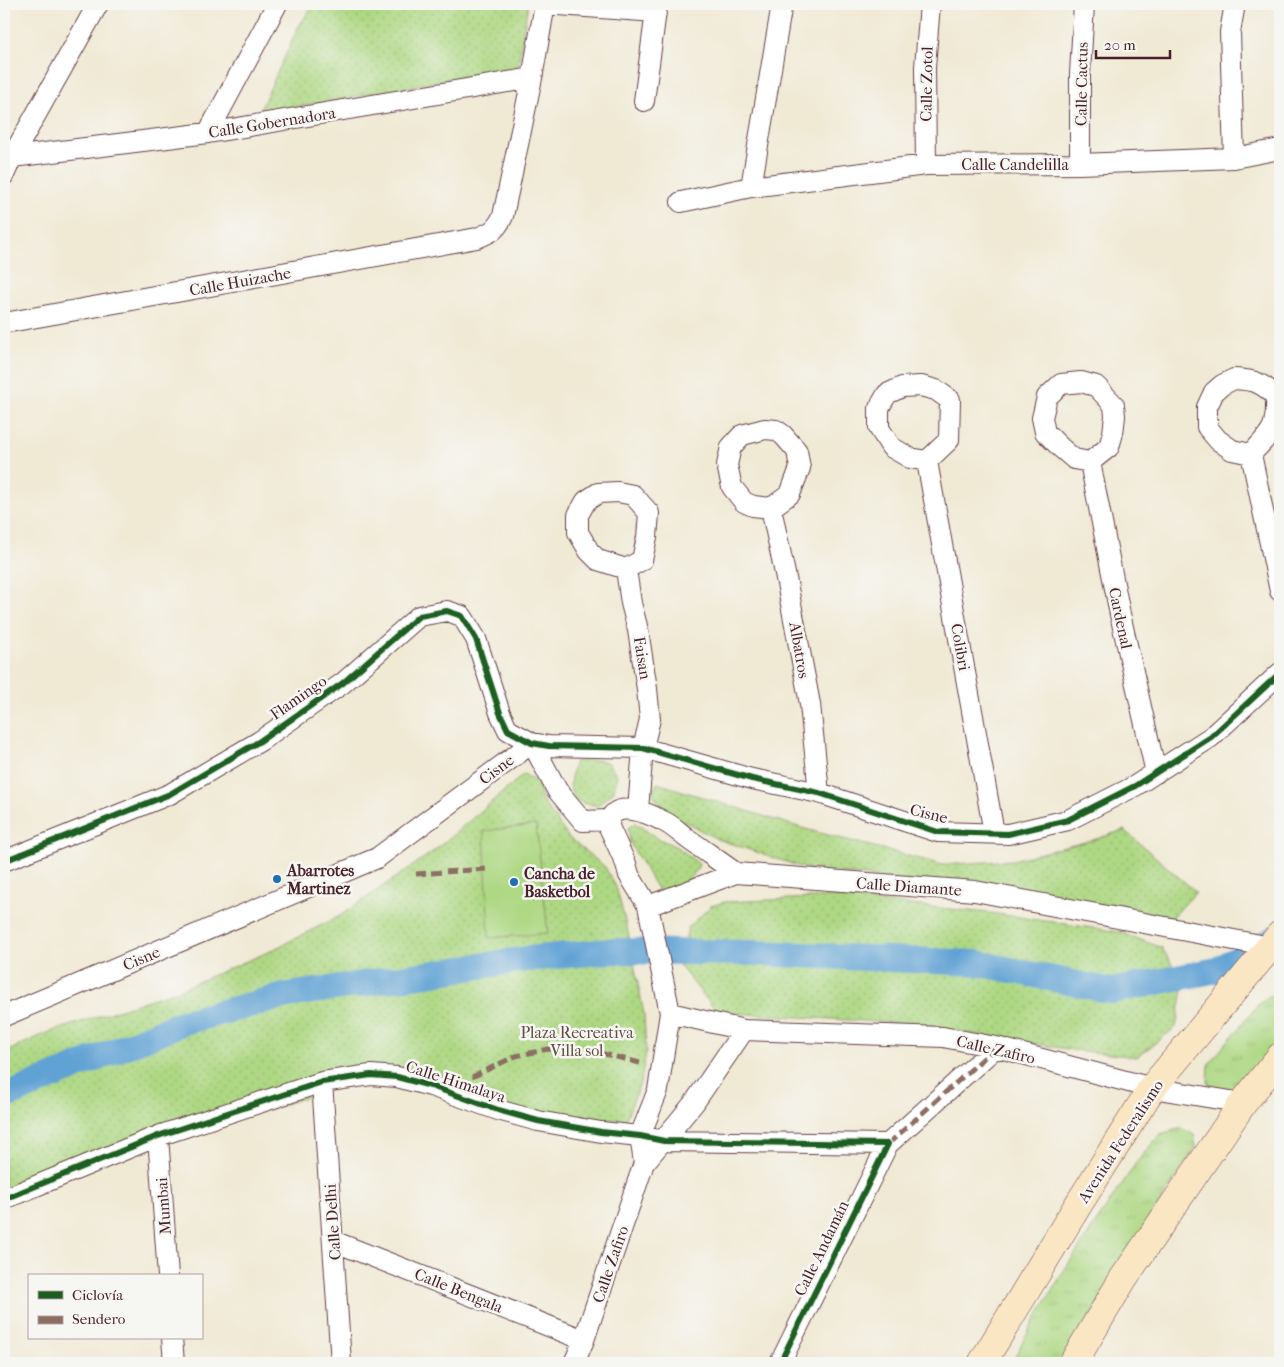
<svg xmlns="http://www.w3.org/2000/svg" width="1284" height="1367" font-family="'IM FELL French Canon',serif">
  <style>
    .grass { fill: url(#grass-tufts); stroke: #7c7c57 }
    .park { fill: url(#park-dots); stroke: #7c7c57 }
    .pitch { fill: #aed883; stroke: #7c7c57 }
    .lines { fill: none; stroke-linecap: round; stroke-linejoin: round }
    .canal { stroke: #61a2d4; stroke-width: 26 }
    .street-casing { stroke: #633d44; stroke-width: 22 }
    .secondary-casing { stroke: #633d44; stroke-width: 29 }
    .street { stroke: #fff; stroke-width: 20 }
    .secondary { stroke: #fbe6c4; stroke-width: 28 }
    .quiet { stroke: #8d6e63; stroke-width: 5; stroke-dasharray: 10 5; stroke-linecap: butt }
    .cycleway-casing { stroke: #f6f6f2; stroke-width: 9 }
    .cycleway { stroke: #1b5e20; stroke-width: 6 }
    .poi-dot { fill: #1f6fb2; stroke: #f6f6f2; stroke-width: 2 }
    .labels { text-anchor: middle; stroke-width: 5; stroke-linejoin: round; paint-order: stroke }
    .street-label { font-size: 16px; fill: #4a1f2b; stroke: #f6f6f2 }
    .poi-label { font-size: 16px; font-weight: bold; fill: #4a1f2b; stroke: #f6f6f2; text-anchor: start }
    .park-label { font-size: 16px; fill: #634d41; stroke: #f6f6f2 }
  </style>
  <defs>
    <pattern id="grass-tufts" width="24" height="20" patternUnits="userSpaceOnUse" patternTransform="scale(1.25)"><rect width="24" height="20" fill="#aed883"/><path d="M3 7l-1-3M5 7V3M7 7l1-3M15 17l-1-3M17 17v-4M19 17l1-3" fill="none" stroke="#97b971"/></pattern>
    <pattern id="park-dots" width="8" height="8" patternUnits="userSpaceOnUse" patternTransform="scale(1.25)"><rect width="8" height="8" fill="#aed883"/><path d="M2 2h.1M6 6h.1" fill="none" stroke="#97b971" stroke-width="1.8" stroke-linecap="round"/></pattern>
  </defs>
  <rect width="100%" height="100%" fill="#f6f6f2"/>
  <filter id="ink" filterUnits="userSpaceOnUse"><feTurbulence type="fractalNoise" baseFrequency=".02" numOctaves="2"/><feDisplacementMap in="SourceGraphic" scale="10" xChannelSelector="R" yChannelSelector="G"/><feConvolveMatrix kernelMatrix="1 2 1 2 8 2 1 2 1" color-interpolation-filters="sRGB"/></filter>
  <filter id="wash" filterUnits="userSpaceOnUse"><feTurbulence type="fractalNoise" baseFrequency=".0096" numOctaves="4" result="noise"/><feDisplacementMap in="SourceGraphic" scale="20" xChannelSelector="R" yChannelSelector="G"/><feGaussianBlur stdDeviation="1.12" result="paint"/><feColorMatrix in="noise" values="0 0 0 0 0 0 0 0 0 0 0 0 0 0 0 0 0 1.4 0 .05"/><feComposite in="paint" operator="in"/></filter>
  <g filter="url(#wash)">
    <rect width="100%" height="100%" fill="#f0e9d4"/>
    <path class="grass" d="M1269,996L1280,998V1038L1241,1092L1219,1093L1211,1090L1208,1083L1209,1064L1257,1006Z
      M1182,1128L1194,1135L1196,1147L1143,1228L1062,1363H1012L1023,1341L1063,1272L1136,1163L1160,1134Z"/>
    <path class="park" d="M314,4H528L518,67L258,114L299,26Z
      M599,760L607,762L617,775L614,791L597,806C591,804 581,804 577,800C565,792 572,772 575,761Z
      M524,774L537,782L543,802L569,838L605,867L616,887L628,932L644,1015L646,1052L641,1081L626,1119L565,1123L387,1072L4,1191V1053L44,1034L176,991L268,952L340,916L434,851Z
      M657,783L805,829L943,865L1013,860L1093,840L1124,830L1196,892L1172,918L1068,900L807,869L717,839L676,817L660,806L652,792Z
      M635,823L657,838L679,848L699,864C694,879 676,894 660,894L630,843L628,828Z
      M834,897L998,914L1120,932L1162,948L1184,985L1176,1027L1137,1057L1073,1050L911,1024L717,1012L679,965L688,928L711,906L725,902Z"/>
    <path class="pitch" d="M536,825L548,933L489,938L484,831Z"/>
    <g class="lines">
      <path class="canal" d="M4,1097L184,1022L288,995L527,959L609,951L757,953L977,963L1112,991L1217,970L1276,938"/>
    </g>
  </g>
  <g filter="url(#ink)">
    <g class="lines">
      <defs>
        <path id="street" d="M545,4L656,12
          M644,101L657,4
          M208,133L277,4
          M12,157L208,133L532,78
          M1234,158L1230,32L1235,4
          M1080,164V74L1084,4
          M926,165L925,67L930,4
          M4,175L12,157L98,4
          M751,187L782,4
          M681,202L751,187L926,165L1080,164L1234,158L1280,149
          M4,323L477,238C492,232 496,230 503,216L532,78L545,4
          M1234,379C1253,380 1262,382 1276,397C1277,429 1272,432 1251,454L1232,450L1218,440L1207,427V407L1214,392L1222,385Z
          M1251,454L1280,591
          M927,461L949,440L950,400L936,390L921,386L902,387L887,394L879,408V428L891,447L910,458L927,461L994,833
          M1090,462L1109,447L1113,433L1115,416L1114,405L1096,386L1081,382L1061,384L1047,397L1042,418L1045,432L1060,447L1074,459L1090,462L1120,614L1156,773
          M771,508L790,494L800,468L797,451L783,435L776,430L765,429L742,435L731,447L727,465L732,487L744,502L753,506L771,508L787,583L810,704L819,793
          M626,569L642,560L647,537L649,513L633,495L618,492L598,493L586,501L578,515V532L589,551L598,560L626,569L631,603L638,630L647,689L650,719L643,748L638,810
          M532,743L557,790L583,821L609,820
          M4,861L170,794L260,741L343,683L419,616L447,611L462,616L476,639L500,713L508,730L532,743L549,746L643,748L752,779L819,793L938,832L1008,834L1068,820L1135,786L1211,737L1280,673
          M648,906L736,873L975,891L1271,947L1280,951
          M670,1013L744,1030L943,1037L996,1047L1152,1088L1243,1103
          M4,1016L377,858L532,743
          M322,1082L341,1363
          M158,1136L168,1276
          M644,1163L640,1136L658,1090L670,1013L648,906L629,875L626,864L609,827C609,797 648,813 663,821C672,825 680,833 688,839C704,850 720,862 736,873
          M4,1199L158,1136L322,1082L371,1075L397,1077L431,1086L498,1110L538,1121L601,1132L640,1136L664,1141L888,1144
          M333,1241L584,1340
          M172,1338L174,1363
          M574,1363L584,1340L644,1163L694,1103L744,1030
          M780,1363L888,1144L996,1047"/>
        <path id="secondary" d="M982,1363L1078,1205L1152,1088L1280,935
          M1073,1363L1123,1279L1243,1103L1280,1057"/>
      </defs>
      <use href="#street" class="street-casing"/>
      <use href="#secondary" class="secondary-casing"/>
      <use href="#street" class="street"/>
      <use href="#secondary" class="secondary"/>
      <path class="quiet" d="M416,874L486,869
        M472,1077L516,1056L548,1049L593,1051L640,1063
        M888,1144L996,1047"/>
      <defs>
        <path id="cycleway" d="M4,861L170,794L260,741L343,683L419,616L447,611L462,616L476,639L500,713L508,730L532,743L549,746L643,748L752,779L819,793L938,832L1008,834L1068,820L1135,786L1211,737L1280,673
          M4,1199L158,1136L322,1082L371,1075L397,1077L431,1086L498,1110L538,1121L601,1132L640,1136L664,1141L888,1144L780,1363"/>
      </defs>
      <use href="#cycleway" class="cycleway-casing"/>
      <use href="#cycleway" class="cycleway"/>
    </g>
  </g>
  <g class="poi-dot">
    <circle cx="277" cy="879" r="5"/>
    <circle cx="514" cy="882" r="5"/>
  </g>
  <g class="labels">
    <g class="street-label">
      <text transform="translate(926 84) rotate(-89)" y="6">Calle Zotol</text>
      <text transform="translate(1081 84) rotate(-89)" y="6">Calle Cactus</text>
      <text transform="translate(272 122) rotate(-9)" y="6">Calle Gobernadora</text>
      <text x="1015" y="170">Calle Candelilla</text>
      <text transform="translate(240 281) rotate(-10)" y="6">Calle Huizache</text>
      <text transform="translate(1121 618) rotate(78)" y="6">Cardenal</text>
      <text transform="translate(961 647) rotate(80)" y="6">Colibri</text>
      <text transform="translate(800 650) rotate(80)" y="6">Albatros</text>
      <text transform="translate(643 658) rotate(81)" y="6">Faisan</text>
      <text transform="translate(298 697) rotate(-35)" y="6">Flamingo</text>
      <text transform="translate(496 769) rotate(-37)" y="6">Cisne</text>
      <text transform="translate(929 813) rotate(14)" y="6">Cisne</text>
      <text transform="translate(909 886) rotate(4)" y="6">Calle Diamante</text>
      <text transform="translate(141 958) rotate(-23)" y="6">Cisne</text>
      <text transform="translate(996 1049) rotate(13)" y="6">Calle Zafiro</text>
      <text transform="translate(456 1081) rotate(18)" y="6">Calle Himalaya</text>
      <text transform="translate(1120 1141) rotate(-57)" y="6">Avenida Federalismo</text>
      <text transform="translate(163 1206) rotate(-94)" y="6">Mumbai</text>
      <text transform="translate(332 1222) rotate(-94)" y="6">Calle Delhi</text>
      <text transform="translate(821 1248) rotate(-64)" y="6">Calle Andamán</text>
      <text transform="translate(610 1264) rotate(-71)" y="6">Calle Zafiro</text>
      <text transform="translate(459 1290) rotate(22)" y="6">Calle Bengala</text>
    </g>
    <g class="poi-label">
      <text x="287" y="876">Abarrotes<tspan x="287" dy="18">Martinez</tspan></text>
      <text x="524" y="879">Cancha de<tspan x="524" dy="18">Basketbol</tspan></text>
    </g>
    <g class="park-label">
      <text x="577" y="1038">Plaza Recreativa<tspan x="577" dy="18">Villa sol</tspan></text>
    </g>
  </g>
  <rect width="1284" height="1367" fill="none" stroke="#f6f6f2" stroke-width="20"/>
  <rect x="28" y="1274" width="175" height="65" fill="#f6f6f2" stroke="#b1a0a2"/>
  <rect x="38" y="1291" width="25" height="8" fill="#1b5e20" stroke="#b1a0a2"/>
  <text x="72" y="1300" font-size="15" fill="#4a1f2b">Ciclovía</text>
  <rect x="38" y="1316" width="25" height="8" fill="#8d6e63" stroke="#b1a0a2"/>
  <text x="72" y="1324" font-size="15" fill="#4a1f2b">Sendero</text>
  <path d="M1096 50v8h74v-8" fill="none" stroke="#4a1f2b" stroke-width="2.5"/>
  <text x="1104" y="50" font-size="15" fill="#4a1f2b" stroke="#f6f6f2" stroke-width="4" paint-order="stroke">20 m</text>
</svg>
